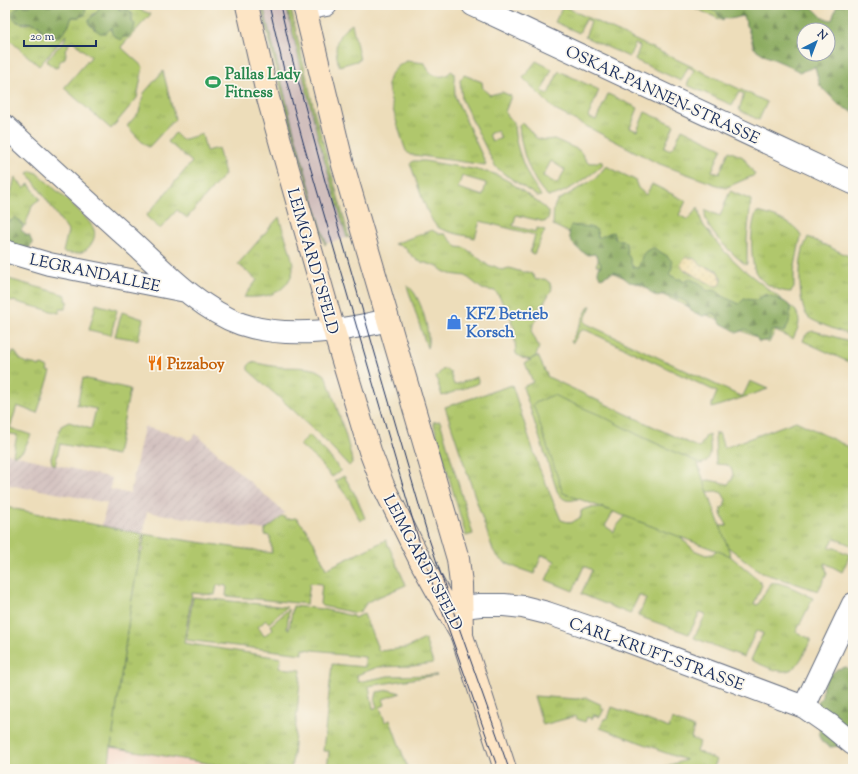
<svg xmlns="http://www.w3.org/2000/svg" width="858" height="774" font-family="'Sorts Mill Goudy',serif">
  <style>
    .built { fill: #f5d2c2 }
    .industrial { fill: url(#industrial-furrows) }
    .railway { fill: #d1bfbd }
    .grass { fill: url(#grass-tufts); stroke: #667b65; fill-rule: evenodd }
    .forest { fill: url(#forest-firs); stroke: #546e5f; fill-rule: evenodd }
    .sand { fill: url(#sand-dots); stroke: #84847e }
    .park { fill: #b0c76c; stroke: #667b65 }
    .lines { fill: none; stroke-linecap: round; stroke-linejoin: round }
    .minor-casing { stroke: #646c7e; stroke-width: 24 }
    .secondary-casing { stroke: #646c7e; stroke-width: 24 }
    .minor { stroke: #fff; stroke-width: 22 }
    .secondary { stroke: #fde5c5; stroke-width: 22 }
    .tram { stroke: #1b2f5e; stroke-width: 1 }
    .labels { text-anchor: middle; stroke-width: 3.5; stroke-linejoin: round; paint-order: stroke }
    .leisure-label { font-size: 16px; font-weight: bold; fill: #27864d; stroke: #fbf7ec; text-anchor: start }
    .street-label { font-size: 16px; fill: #1b2f5e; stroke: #fbf7ec }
    .shop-label { font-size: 16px; font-weight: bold; fill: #366cbe; stroke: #fbf7ec; text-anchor: start }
    .food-label { font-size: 16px; font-weight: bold; fill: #c56008; stroke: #fbf7ec; text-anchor: start }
  </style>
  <defs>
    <pattern id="industrial-furrows" width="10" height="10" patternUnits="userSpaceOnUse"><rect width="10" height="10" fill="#d1bfbd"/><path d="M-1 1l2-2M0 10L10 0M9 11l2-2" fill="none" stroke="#b3a4a5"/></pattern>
    <pattern id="grass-tufts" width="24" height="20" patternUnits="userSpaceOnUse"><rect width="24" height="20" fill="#b0c76c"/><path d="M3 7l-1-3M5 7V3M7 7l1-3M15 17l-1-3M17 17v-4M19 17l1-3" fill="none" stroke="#97ab60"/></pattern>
    <pattern id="forest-firs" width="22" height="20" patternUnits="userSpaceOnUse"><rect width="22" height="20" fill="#8cac60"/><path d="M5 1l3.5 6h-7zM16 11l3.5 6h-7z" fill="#728c52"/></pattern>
    <pattern id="sand-dots" width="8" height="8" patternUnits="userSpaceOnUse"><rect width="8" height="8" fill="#eeda9e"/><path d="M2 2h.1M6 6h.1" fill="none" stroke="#ccbb8a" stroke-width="1.8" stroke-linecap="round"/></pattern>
  </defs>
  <rect width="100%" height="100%" fill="#fbf7ec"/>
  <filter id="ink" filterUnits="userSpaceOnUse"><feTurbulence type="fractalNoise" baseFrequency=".025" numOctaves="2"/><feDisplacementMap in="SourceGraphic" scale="8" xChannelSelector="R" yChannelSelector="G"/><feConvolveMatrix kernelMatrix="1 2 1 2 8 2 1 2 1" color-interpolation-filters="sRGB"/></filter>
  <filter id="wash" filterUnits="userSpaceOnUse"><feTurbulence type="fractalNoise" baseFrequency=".012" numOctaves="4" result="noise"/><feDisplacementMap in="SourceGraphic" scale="16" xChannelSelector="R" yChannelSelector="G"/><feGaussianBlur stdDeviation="0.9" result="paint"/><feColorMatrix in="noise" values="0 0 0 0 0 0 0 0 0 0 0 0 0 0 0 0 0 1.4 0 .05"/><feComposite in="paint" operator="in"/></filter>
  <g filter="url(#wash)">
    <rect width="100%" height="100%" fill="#edddba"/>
    <path class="built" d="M111,747L241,769H108Z"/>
    <path class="industrial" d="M144,427L185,437L187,440H190L196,434L285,513L265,530L147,512L143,534L102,526L107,503L30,488L29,489L5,484V453L112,478L110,489L130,494Z"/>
    <path class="railway" d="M261,5H290L314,110L349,237L347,238L324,244L285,105Z"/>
    <path class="grass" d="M5,5H19L17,22L25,24L30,23L39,25L41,30L54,37L60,36L68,27L72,17H79L86,9L84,5H99V8L96,13L93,14L89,24L95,30L132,22V13L128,10L118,9L123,5H127L151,14L121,47L143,67L137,98L111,129L64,88L91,57L73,41L68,44V47L65,50L66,54L65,58L59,62V67L55,68L47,62V60L51,55L54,53C57,45 64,47 66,35L39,66L5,36Z
      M261,5H263L293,128L326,243L325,245L285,105Z
      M286,5H290L314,110L349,237L347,238L318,137Z
      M689,5H706L708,9L717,12L719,17L724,19L723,21Z
      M563,6L767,102L759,120L739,110L744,94L739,92L732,105L687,85L694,70L688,67L681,81L635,60L640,46L635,44L629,57L585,37L591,22L586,19L579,33L555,22Z
      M352,24L360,60L339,66C334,47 334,36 352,24Z
      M407,61L425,63C426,66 428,70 430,72C436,78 446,78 451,71L454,73L455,96L457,101L486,164L485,165L414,155H410L406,151C402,141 386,89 388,81C390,73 399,64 407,61Z
      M536,61L552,69L542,91L548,94L559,71L599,90L588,117L596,120L608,94L638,108L630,128L637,131L645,112L674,125L664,148L669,150L674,146L682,129L722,148L712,171L719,174L729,151L743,157L755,175L725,188L657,163L555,110L523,78Z
      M163,71L175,119L149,147C143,145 133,132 127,126L139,112L144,93Z
      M464,75L482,82L483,89L490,95L502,92L511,96L505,112L507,116L514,122C514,141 521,160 529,177C533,184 538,190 541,196L538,197L503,173L495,166L462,100L460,80ZM497,130L501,138L492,142L489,134Z
      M521,123L527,127L536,138L545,140L554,139L579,150L582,154L587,162L592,163L601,161L603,164C594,174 561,197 548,196C530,180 521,149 519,126ZM551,161L565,170L557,184L543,176Z
      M175,133L182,140L202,134L206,151L218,148L225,174L187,218L177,210L160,229L146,216L192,162L168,142Z
      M413,161H424L473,169L495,174L510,182L532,198L545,208L549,213V217L545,222L516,215L513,226L536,232L537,228L545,230L534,254L530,253L535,235L480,221L475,238C464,235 449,233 439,228C428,222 416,179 411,166L410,164ZM462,176L486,183L483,196L458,188Z
      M606,166L635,180L638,188L646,195L652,184L686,201L679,215L688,220C691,215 695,212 698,207L701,220L704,226L723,250L744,270L796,311C802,323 798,327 793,339L775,331L769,343L596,265L603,249L553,225C554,217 552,208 557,201L596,178ZM693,258L703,266L717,270L722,280L721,284L717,286L712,285L683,269L684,261Z
      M32,171L37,173C48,184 90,217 94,230C96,236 93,242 89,247C82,255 72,254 63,252L68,231L28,173Z
      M15,177L24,188L29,184L40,199L33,204L25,226L23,225L20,220L6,222L5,221V216Z
      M730,191L751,200L747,239V263L746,265C735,256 699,226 706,210L720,216Z
      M757,212C769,214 798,224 801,236L794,271V288L791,292C779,292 762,284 756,273C750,262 750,222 757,212Z
      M279,217C282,229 294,258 293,268C293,273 291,277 289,280C280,296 261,298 244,297L257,280L238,264Z
      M432,230L439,234H445L457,247L465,248L472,253L490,267L494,266L502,270L509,268L522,272H528L532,274L536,280L545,279L550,283L552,289L544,303L539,307L537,320L533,324L532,333L539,347L536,356L531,359L538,356L548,377L699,448L706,436L709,434C710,445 714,462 700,464L697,462L642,437L602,417L581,498C568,502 564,502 557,491L523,387L533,382L525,363L531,360L522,358L516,354L514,327L511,322L512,319C504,309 503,300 495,291L482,289L466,276L450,274L443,271L437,266L418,261L408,252L405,247L394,244Z
      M808,237L853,258V336C843,332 815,323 808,317C798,306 799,267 802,254C803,248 806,242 808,237Z
      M5,278L66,295L65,301H68L65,309H60L59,313L5,299Z
      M407,286C420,291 432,336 427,348Z
      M96,304L117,310L111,335L89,330Z
      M589,306H591L584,321L587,324L740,396H743L750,381L768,389L712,408V404L717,392L586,330H582L579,332L573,343L571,342Z
      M122,312L143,319L138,340L115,336Z
      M814,331L853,342V364L803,341C805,335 807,332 814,331Z
      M13,351L16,353C23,366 28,361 39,366L42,365L48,368L47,371L51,372L37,413L17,406L10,428L31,435L23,451L16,455H13L17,435L5,433V357L10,358Z
      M252,362C261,364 270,366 280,367C295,368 313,365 325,375C330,385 353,455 352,463L349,466C318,431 283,401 248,370V366Z
      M446,369L450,372L454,385L477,377L479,383L442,396L436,377L442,370Z
      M83,378L130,389L117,455L60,444L55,466L52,463L51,458L61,426L69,422L91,429L96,409L77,405Z
      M512,385L538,465L561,520L571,523L581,517V511C591,504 603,509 614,511L605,526L614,532L616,527L629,512L677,530L683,540L694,550L706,555L712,554L718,549L723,550L760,581L762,585L754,604L758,605L770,583C781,580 802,593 813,598L796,632L811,639C794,678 788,677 751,660L763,633L756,631L744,657L694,638L706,614L700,612L689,634L638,616L646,599L639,595L630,614L581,594L592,570L584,566L573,591L546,580L555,561L542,555L534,574C519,568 501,565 493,550L445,407Z
      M440,421L473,534L466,536L433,422Z
      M796,421L853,449V546L834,538L829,548H835L850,555L842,572L825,563L827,574L818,591L788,581L762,573L716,538L719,526H727C725,519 720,518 721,508L724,507L726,500L722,493L716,491L705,492L702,481L709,480L728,484C735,479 734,471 728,465L716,464L715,434L719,433L724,448Z
      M309,435L326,452L341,471L332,477L317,460L300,445Z
      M344,476L356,496L365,518L360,521L350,500L335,481Z
      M283,516L287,519L296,518C311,532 318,550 326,569L386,540L406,585L367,602L361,611L355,613L322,606L320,604L322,584L310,583L307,604L226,596L227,586L217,585L215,595L192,593L184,643L281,658L279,668L301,670L292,766L289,769H241L111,747L131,604L140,553L142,552L143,548L142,544L144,543L143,539L145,537L143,534L272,553L270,536L265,535V530Z
      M193,597L287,607L269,623L266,620L258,627L264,636L273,629L271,625L289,609L287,629H289L293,606L322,609L353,616L354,618L364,614L379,651L406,648L425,639L433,663L413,666L378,667L357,675L358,682L388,676L437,675L369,686L373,709L377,707L375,701L377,692L389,690L401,693L383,699L385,705L380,707L385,722L390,720L408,769H327L329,751H323L332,664L365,667V657L333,654V652L303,649V654L186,640Z
      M534,696L576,699L587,698L602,705L601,708L604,709L600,717L594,715L592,719L587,717L585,722L577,719L576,716L543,725Z
      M612,707L669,728L672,719L694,728L691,738L700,742L696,751L717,760L713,769H656L686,760L657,750L658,749L600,728L604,719L608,718Z"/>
    <path class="forest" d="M19,5H84C86,9 86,11 85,15L79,17H72L68,27L60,36C51,38 43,34 39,25C36,25 33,23 30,23C21,21 19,26 12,16C13,11 14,9 19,7Z
      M99,5H121L118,9L128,10L132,13V22L135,24L134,29L128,37H124L120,40L112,34L111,28L106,33H100L89,24V19L96,13L99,8Z
      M706,5H792L793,7L800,10L812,7L823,18L832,20L837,5H853V112L840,106L820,86L815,67L800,72L785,64L766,56L754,48L746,22L742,16C733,19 727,20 719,17L717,12L708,9ZM804,30H828V54H804Z
      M15,217C19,220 23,223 23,228L21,230L26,234V236L29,235L33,244L27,250L5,255V221H11Z
      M571,225C581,227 588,225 597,230L598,238C604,236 607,233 613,232L615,239L622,240L626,243L627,255L630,257L631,263L633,267L638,268C643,258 640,251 654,248L667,256L672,261V268L669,274L677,279H681L683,282L690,279L700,283L707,291C717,289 716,291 723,296C727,299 734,301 739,304L744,299L756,300L766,294L785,302L790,306C791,317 790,323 784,332L776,330L771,331L769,340L759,342C755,335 752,333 745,329L737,333L732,329L720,323L717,315L712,313L703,316L691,311L687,303L683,300L664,294L657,296L652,294L643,284L629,282L620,274L614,272L601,278C596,273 598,270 601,264L595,254L588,255C575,248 565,240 571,225Z
      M846,667L853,671V754L841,746L830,747L822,742L819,732L822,722L817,703L822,697L823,686L826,679L837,669Z"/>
    <path class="sand" d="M686,257L693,258L703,266L717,271L722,280L721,284L717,286L712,285L683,269L680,265Z"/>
    <path class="park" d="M553,395L602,416L642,437L697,462L731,556L563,493L533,404Z
      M5,507L143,534L131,604L108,769H5Z"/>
  </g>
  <g filter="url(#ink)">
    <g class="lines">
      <defs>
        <path id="minor" d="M473,5L853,183
          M305,9L326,5
          M5,126C46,164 87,201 128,238C161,268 199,309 241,324C286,339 343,331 388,320
          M5,251L49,264L186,291
          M447,609L480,605H504L523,607L547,613L609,634L804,707L830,725L853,744
          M804,707L853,604"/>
        <path id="secondary" d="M247,5L268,98L282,148L334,331L370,451L383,485L421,562L462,636L505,769
          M304,5L343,165L458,559L461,584L462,633"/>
      </defs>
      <use href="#minor" class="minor-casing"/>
      <use href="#secondary" class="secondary-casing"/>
      <use href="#minor" class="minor"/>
      <use href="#secondary" class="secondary"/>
      <path class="tram" d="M269,5L287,83L305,149L416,531L433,585L498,769
        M280,5L292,58L325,181L428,536L456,619L509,769"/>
    </g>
  </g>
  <defs>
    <symbol id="stadium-bare" viewBox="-9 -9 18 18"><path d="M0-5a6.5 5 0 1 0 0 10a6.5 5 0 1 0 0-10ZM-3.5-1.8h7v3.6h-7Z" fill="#2e9e5b" stroke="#fbf7ec" stroke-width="2.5" paint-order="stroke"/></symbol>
    <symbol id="shop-bare" viewBox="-9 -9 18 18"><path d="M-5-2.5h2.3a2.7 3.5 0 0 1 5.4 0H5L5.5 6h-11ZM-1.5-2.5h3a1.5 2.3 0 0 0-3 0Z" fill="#3f7fe0" stroke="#fbf7ec" stroke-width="2.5" paint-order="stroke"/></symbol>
    <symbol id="restaurant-bare" viewBox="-9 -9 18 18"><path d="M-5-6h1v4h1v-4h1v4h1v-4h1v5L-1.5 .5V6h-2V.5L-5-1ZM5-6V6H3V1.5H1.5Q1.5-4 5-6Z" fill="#e8710a" stroke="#fbf7ec" stroke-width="2.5" paint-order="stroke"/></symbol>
  </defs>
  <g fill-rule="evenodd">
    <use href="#stadium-bare" x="202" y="71" width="22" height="22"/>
    <use href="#shop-bare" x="443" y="311" width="22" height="22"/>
    <use href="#restaurant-bare" x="144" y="352" width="22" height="22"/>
  </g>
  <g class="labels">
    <g class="leisure-label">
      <text x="225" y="79">Pallas Lady<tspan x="225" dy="18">Fitness</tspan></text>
    </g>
    <g class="street-label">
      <text transform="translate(663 94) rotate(25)" y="6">OSKAR-PANNEN-STRASSE</text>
      <text transform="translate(314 261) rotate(74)" y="6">LEIMGARDTSFELD</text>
      <text transform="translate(95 272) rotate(12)" y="6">LEGRANDALLEE</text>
      <text transform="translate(424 562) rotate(62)" y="6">LEIMGARDTSFELD</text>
      <text transform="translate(657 653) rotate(20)" y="6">CARL-KRUFT-STRASSE</text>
    </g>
    <g class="shop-label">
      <text x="466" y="319">KFZ Betrieb<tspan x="466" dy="18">Korsch</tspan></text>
    </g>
    <g class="food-label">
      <text x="167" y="369">Pizzaboy</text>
    </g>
  </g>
  <rect width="858" height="774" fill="none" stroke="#fbf7ec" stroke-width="20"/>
  <g transform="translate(816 42) rotate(42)"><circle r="19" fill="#fbf7ec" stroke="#a1a7b3"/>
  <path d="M0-3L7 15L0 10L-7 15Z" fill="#1f6fb2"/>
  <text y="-6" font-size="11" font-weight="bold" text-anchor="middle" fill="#1b2f5e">N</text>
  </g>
  <path d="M24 40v6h72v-6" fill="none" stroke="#1b2f5e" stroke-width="2"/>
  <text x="30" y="40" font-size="12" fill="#1b2f5e" stroke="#fbf7ec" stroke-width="3" paint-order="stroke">20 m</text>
</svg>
